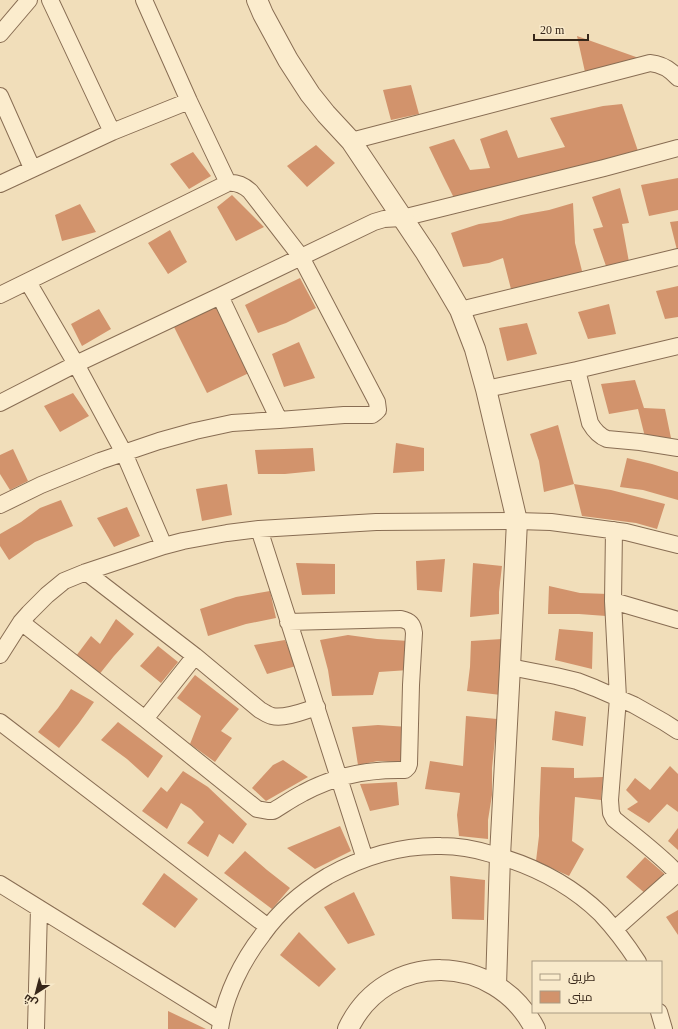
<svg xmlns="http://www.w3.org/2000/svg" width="678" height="1029" font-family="'Times New Roman',Cairo,serif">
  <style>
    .building { fill: #d2936c }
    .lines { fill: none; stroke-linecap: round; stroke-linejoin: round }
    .minor-casing { stroke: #886d53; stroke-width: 18 }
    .tertiary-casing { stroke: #886d53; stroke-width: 22 }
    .minor { stroke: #fbeccd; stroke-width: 16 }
    .tertiary { stroke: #fbeccd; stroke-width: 20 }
  </style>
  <rect width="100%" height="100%" fill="#f1deba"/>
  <path class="building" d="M577,36L650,62L585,72Z
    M411,85L419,114L391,120L383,90Z
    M622,104L638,151L456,202L443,176L429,147L454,139L470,170L490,168L480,139L507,130L518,158L565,147L550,118L603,106Z
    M316,145L335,163L307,187L287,166Z
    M193,152L211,176L189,189L170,164Z
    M678,178V210L649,216L641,185Z
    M620,188L629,223L622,224L629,262L606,266L593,229L603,227L592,197Z
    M232,195L264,227L236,241L217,207Z
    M573,203L575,243L583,275L538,285L511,289L503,258L489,263L463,267L451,233L479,224L501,221L521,215L549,210Z
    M80,204L96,232L62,241L55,215Z
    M678,221V250H677L670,222Z
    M170,230L187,262L168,274L148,243Z
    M300,278L316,308L286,323L258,333L245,305L275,290Z
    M678,286V317L665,319L656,291Z
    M216,302L251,372L207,393L172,323Z
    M609,304L616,334L588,339L578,312Z
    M99,309L111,329L82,346L71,324Z
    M527,323L537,354L507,361L499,328Z
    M299,342L315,378L284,387L272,354Z
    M635,380L644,408L665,409L671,438L645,437L638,409L609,414L601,384Z
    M73,393L89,416L60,432L44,406Z
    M558,425L574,484L544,492L539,461L530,434Z
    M396,443L424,448V471L393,473Z
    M313,448L315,471L285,474H258L255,450Z
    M13,449L28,481L10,490L0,474V455Z
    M627,458L652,464L678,472V500L643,490L620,487Z
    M227,484L232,515L202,521L196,489Z
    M574,484L611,490L665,504L657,529L636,523L582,516Z
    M61,500L73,526L35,542L9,560L0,546V534L21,522L40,508Z
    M127,507L140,536L114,547L97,518Z
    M445,559L442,592L417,590L416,561Z
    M296,563L335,564V594L302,595Z
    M473,563L502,566L499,592V614L470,617Z
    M549,586L580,593L608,594L606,616L579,614H548Z
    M270,591L276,618L246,624L208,636L200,609L236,597Z
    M116,619L134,634L114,656L98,676L76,656L91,636L100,644Z
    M559,629L593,632L592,669L555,660Z
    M348,635L377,639L409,641V670L379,672L373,695L332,696L328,670L320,640Z
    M502,639L501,695L467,691L470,667L471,641Z
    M285,640L296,666L267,674L254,645Z
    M158,646L178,662L161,683L140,666Z
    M195,675L239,709L221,731L232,738L215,762L190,744L201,716L177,698Z
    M71,689L94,702L79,723L59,748L38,732L58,708Z
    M555,711L586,717L583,746L552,740Z
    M466,716L497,719L492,768V795L488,820V839L459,836L457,815L460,793L425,789L430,761L463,766Z
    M118,722L163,756L148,778L127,759L101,740Z
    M378,725L408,727L406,762L378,761L358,765L352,727Z
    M283,760L308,777L266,801L252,788L273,765Z
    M670,766L678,774V812L667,804L649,823L627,809L638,802L626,790L635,778L650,790Z
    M541,767L574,768V778L603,777L601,800L575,797L572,841L584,849L569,876L536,861L539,836V818Z
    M183,771L208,787L247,824L233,844L219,834L208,857L187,843L204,822L191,809L181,803L167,829L142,811L161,787L167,792Z
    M397,782L399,805L370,811L360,784Z
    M340,826L351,851L315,869L287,848Z
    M678,828V850L668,841Z
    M245,851L267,870L290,888L272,909L224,873Z
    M645,857L667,876L646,894L626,877Z
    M164,873L198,899L175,928L142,904Z
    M450,876L485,880L484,920L452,919Z
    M354,892L375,935L348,944L324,907Z
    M678,910V935L666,917Z
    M299,932L336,969L319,987L280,955Z
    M168,1011L206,1029H168Z"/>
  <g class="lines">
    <defs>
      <path id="minor" d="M50,0L112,132
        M144,0L189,101L228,183
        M0,34L29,0
        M0,96L32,168
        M351,141L650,63C662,64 670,69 678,78
        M0,184L112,132L189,101
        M28,282L76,364L124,453L164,546
        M0,295L228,183C237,182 243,185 250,191L301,257L377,402L378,410L376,412L372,415H344L279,420L232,423L195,431L159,441L100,461L41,485L0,505
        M220,296L279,420
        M460,310L678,257
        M577,370L590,423C594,430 599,436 607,439L640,442L678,448
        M486,389L577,370L678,346
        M0,403L76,364L220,296L374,222L384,219L402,218L604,168L678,148
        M259,529L365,859
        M614,530L613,601L618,698L610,800L611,813L614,819C636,837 658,853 678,874
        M86,572L195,656L260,710C264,712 268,715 272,716C285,719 304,711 317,707
        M613,601L678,620
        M21,622L145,719L257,809L268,811H273C283,805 293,798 303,793C334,776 369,769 405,770L408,767L409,764L411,685L414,633C413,624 410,621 401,619L288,622
        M0,655L21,622L29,613L47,595L64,581L86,572L164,546L183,541L227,533L259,529L376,522L517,521L551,522L626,532L678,545
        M510,667L556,676L577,681L595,688L634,705L664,722L678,731
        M145,719L195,656
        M0,722L268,927
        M0,884L221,1021
        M615,929L678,873
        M659,1012L664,1029
        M36,1029L39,908
        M220,1029C225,995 242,961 263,934C280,910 303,891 328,876C362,857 402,845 441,846C458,846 475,849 491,854C532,865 570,884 601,914C615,929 627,945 638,962"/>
      <path id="tertiary" d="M257,0L263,14L288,60L310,94L326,114L351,141L426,253L446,286L460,310L475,349L486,389L517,521L510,667L500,856L496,986
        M348,1029C386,949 496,952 535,1029"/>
    </defs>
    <use href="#minor" class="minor-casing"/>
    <use href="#tertiary" class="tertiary-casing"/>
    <use href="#minor" class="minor"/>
    <use href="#tertiary" class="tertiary"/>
  </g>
  <rect x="532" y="961" width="130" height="52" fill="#f8e9ca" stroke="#aa9b83"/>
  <rect x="540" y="974" width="20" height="6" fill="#fbeccd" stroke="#aa9b83"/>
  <text x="568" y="981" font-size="12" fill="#362619">طريق</text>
  <rect x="540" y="991" width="20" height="12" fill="#d2936c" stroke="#aa9b83"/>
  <text x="568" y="1001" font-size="12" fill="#362619">مبنى</text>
  <g transform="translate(36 993) rotate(216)" stroke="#f8e9ca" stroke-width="3" paint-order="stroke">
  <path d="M0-3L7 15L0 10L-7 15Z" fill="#362619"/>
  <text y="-6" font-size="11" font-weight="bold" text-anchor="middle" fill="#362619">ش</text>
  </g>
  <path d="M534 34v6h54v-6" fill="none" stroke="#362619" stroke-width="2"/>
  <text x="540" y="34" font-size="12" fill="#362619" stroke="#f8e9ca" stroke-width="3" paint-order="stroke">20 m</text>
</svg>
